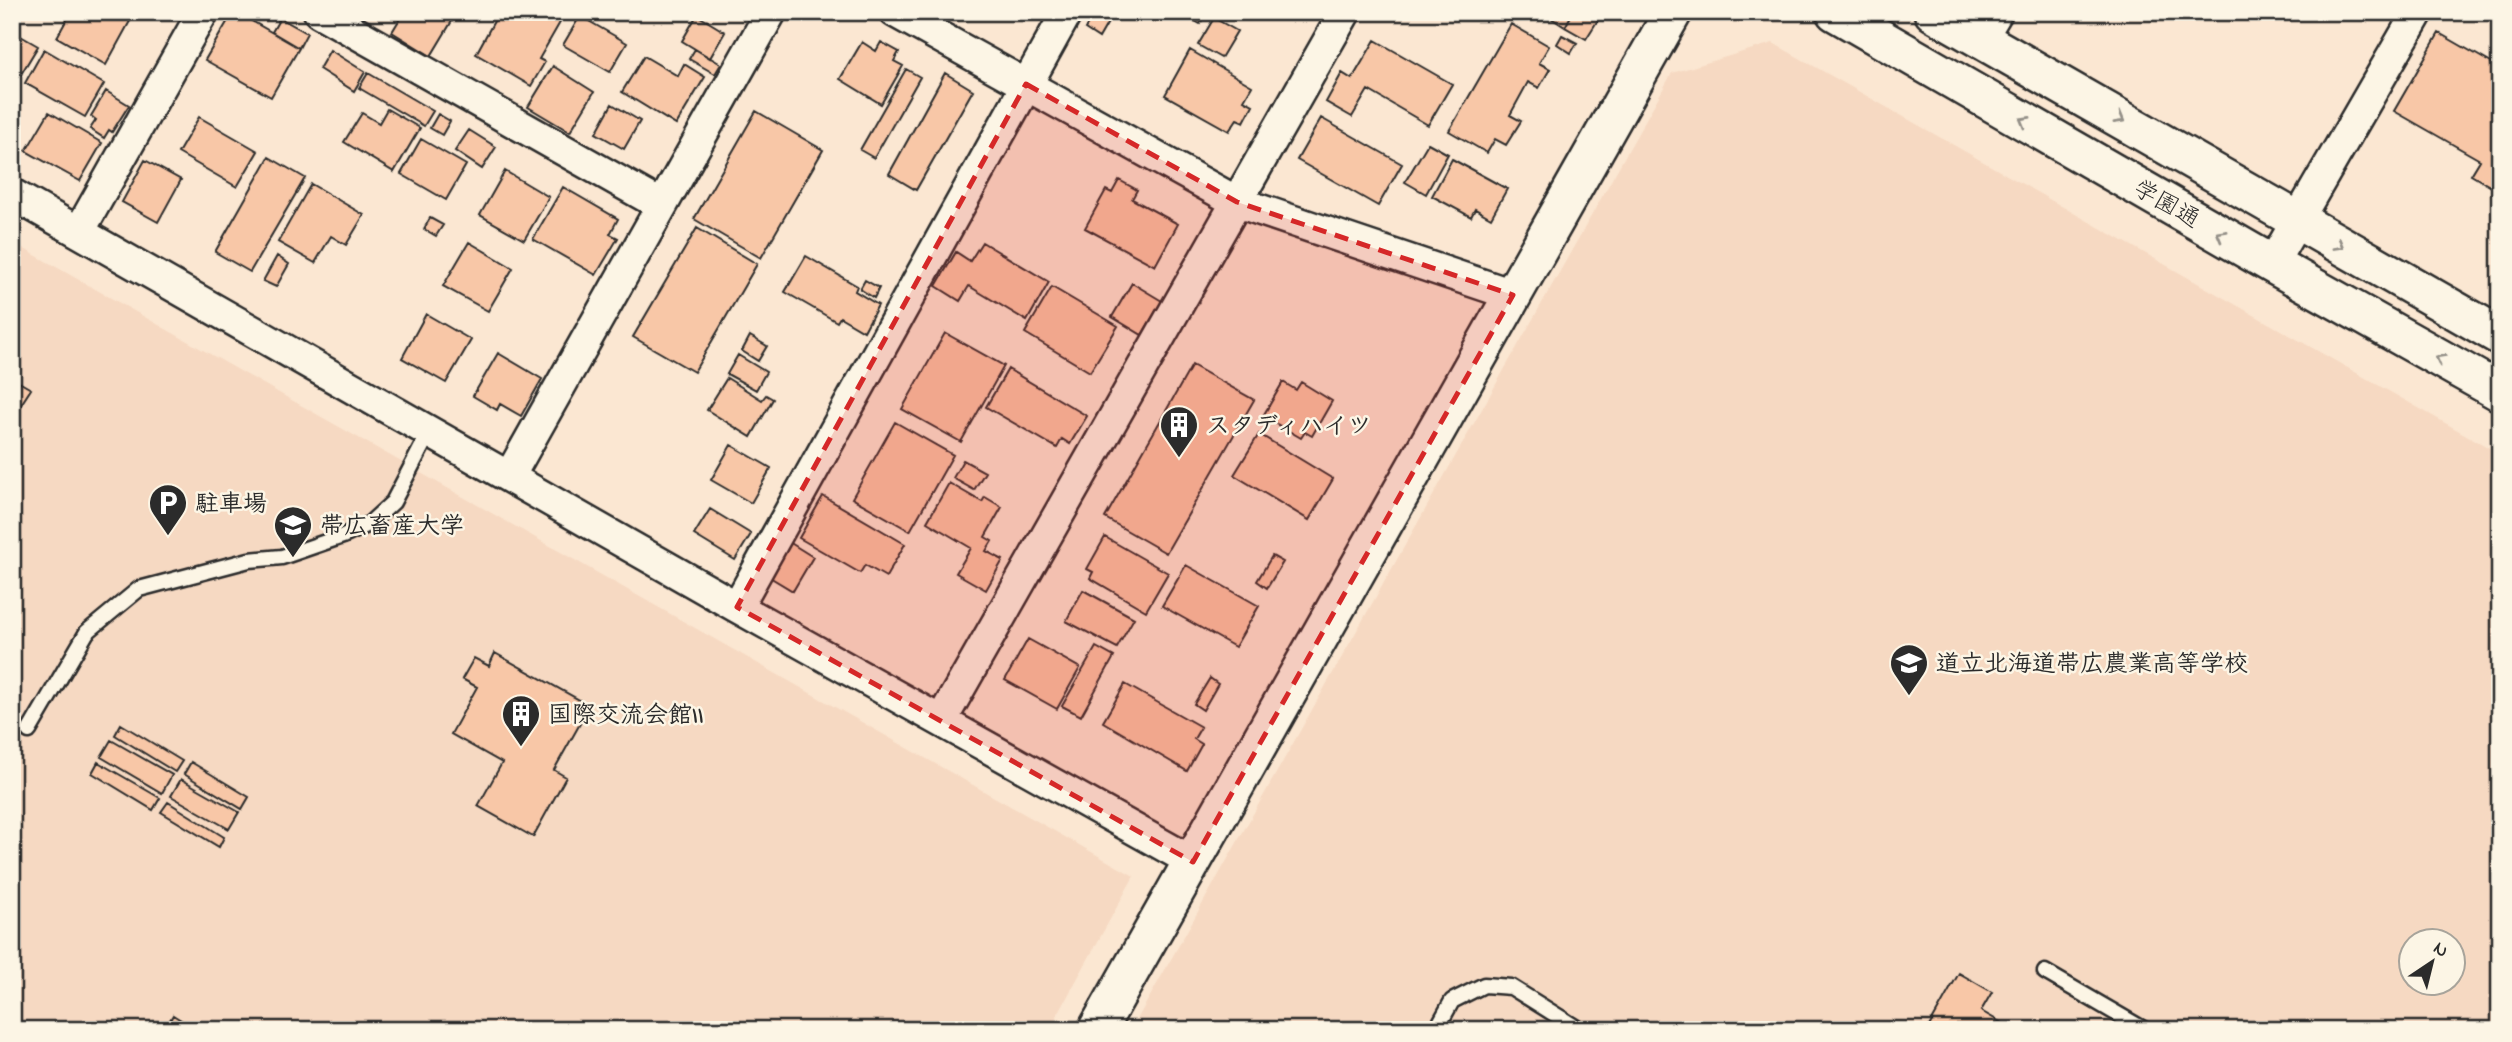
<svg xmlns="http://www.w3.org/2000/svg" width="2512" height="1042" font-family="'Indie Flower','Klee One',sans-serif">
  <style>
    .built { fill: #f6d9c2; fill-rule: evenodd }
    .building { fill: #f8c7a7; stroke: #2b2b2b; stroke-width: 2 }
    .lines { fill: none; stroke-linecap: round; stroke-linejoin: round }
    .service-casing { stroke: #2b2b2b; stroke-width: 19 }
    .minor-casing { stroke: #2b2b2b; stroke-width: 35 }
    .tertiary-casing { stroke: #2b2b2b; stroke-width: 42 }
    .service { stroke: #fcf5e5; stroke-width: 14 }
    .minor { stroke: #fcf5e5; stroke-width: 30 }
    .tertiary { stroke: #fcf5e5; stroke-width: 37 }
    .oneway { stroke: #949088 }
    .marked { fill: #d62828; fill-opacity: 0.2; stroke: #d62828; stroke-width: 5; stroke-dasharray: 14 9; stroke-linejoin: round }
    .labels { text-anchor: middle; stroke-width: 5; stroke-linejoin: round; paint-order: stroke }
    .street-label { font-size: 24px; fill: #2b2b2b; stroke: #fcf5e5 }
    .poi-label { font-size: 24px; font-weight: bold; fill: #2b2b2b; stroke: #fcf5e5; text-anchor: start }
  </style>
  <rect width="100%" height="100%" fill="#fbe7d2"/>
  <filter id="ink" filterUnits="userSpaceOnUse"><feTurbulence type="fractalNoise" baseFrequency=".0143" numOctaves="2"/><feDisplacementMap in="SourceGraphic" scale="14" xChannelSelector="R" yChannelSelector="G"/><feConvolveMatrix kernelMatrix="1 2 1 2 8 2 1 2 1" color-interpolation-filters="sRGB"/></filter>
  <g filter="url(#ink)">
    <path class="built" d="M1773,43L2500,454V1030H1131L1672,73ZM2410,940H2452V982H2410Z
      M12,242L1134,876L1049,1030H12Z"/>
    <path class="building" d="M71,12H135L106,65L57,37Z
      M233,12H236L299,48L271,97L205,60Z
      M404,12H449L455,16L431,56L392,32Z
      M499,12H566L539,59L545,62L531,86L476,54Z
      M1095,12H1114L1099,38L1085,29Z
      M1179,12H1207L1200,24Z
      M1542,12H1573L1565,27Z
      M1573,12H1603L1586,39L1565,27Z
      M697,15L725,32L710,58L682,41Z
      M580,16L627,43L610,72L563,45Z
      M280,18L307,33L299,48L272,32Z
      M1214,18L1237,31L1221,58L1198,45Z
      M1511,24L1549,46L1539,63L1550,69L1539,88L1528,82L1510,115L1521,121L1506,145L1495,139L1487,153L1449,131Z
      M12,31L38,46L15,84L12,82Z
      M2439,33L2500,68V192L2471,175L2480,160L2394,111Z
      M1562,35L1577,43L1571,53L1557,44Z
      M1375,40L1452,84L1428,125L1368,90L1352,117L1326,102L1342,73L1352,79Z
      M862,42L876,51L881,42L899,52L894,61L903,66L881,104L840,79Z
      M44,49L104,84L85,117L25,83Z
      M695,49L721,64L715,74L689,59Z
      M330,50L365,72L354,91L319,69Z
      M1190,50L1252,86L1244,100L1253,105L1244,122L1237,119L1229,131L1165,95Z
      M644,56L678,76L684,64L705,77L676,125L622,92Z
      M553,66L594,92L570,132L528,107Z
      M906,69L920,77L874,158L860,150Z
      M368,73L433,111L424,126L359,88Z
      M945,73L973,90L916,190L889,174Z
      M106,91L129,105L112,132L109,130L104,138L90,129L96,120L91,116Z
      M612,104L640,121L624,149L596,133Z
      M387,109L420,128L394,172L344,142L362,113L379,123Z
      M756,111L823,150L761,258L694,219Z
      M49,112L102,143L80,181L26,151Z
      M438,114L450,121L442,135L430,128Z
      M199,117L258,151L237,187L178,153Z
      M1321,118L1402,164L1378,206L1297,160Z
      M469,130L496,147L482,169L455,151Z
      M421,139L466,165L446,200L401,174Z
      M1428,143L1448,154L1426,194L1405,182Z
      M269,157L305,178L250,272L215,252Z
      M1452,159L1507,189L1491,218L1475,209L1471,217L1432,196Z
      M145,160L181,180L158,222L122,202Z
      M505,171L549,197L524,240L480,215Z
      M1119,180L1137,190L1132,199L1178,224L1155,266L1085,228L1106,190L1112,193Z
      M311,184L364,215L346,245L331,236L315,263L278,242Z
      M563,187L618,219L610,234L618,238L596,275L533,239Z
      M430,218L443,225L436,236L424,229Z
      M697,228L757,264L694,372L633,337Z
      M469,242L513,268L488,311L443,286Z
      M982,242L1049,282L1027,321L969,286L960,301L936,286L956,252L970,261Z
      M277,256L289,264L276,287L263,281Z
      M806,256L857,286L855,291L878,305L864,331L840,317L837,322L785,292Z
      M865,280L879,288L874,298L860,289Z
      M1132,283L1162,301L1142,335L1112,317Z
      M1052,287L1118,326L1090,372L1025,333Z
      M426,314L471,340L446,383L402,358Z
      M945,333L1004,366L961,442L902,409Z
      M750,336L767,346L758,361L742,351Z
      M498,353L542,379L521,416L500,404L497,410L473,396Z
      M738,355L766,372L756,390L727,374Z
      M1192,365L1254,400L1166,553L1105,518Z
      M1008,369L1087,416L1070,444L1062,439L1057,448L986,407Z
      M12,378L31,389L18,409L12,406Z
      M727,378L762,400L766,395L773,399L751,437L707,410Z
      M1283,382L1296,390L1301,382L1332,401L1312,436L1305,432L1301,438L1263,416Z
      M895,422L953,455L910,531L852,498Z
      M1259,434L1333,479L1309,520L1234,475Z
      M731,445L771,468L751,503L711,480Z
      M963,460L985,472L974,490L953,478Z
      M949,483L982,502L985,497L1002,507L985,537L992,541L986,551L1003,560L986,590L956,573L971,548L927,522Z
      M823,496L905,544L886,577L865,565L860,573L799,538Z
      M710,509L751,534L735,560L694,535Z
      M1105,537L1168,573L1146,611L1090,578L1093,572L1087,569Z
      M789,542L813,557L793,591L768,576Z
      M1272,556L1283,562L1267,588L1257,581Z
      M1186,565L1259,606L1235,647L1162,606Z
      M1083,590L1134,618L1117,648L1066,621Z
      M1028,639L1080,668L1057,709L1005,680Z
      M1096,647L1114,657L1081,716L1062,706Z
      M495,653L590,706L554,770L566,777L533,837L478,806L502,763L451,734L477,687L462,679L474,658L489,666Z
      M1210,678L1218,684L1203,710L1194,704Z
      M1125,684L1201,727L1194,739L1202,744L1187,771L1103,722Z
      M121,724L182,761L175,772L115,735Z
      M111,740L172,775L162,793L101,757Z
      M98,762L160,798L153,810L92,773Z
      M191,762L249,797L242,809L184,774Z
      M181,779L239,812L229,829L171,796Z
      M168,802L224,837L219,847L161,812Z
      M1959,973L1992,992L1981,1011L2014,1030H1927Z
      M173,1015L197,1030H164Z"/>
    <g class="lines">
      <defs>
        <path id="service" d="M29,731L87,632L139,589L249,560L282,557L343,536L369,524L393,502L430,431
          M2045,972L2145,1030
          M1436,1030L1452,1001L1484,985L1511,987L1580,1030"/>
        <path id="minor" d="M319,12L661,205
          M895,12L1237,202L1513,295
          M1981,39L1997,12
          M12,194L737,607L1193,862
          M80,230L203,12
          M2272,264L2418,12
          M509,477L771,12
          M737,607L1067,12
          M941,721L1345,12"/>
        <path id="tertiary" d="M1835,12L2272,264L2500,392
          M1933,12L2500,336
          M1097,1030L1673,12"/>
      </defs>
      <use href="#service" class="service-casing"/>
      <use href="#minor" class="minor-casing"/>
      <use href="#tertiary" class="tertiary-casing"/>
      <use href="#service" class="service"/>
      <use href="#minor" class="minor"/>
      <use href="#tertiary" class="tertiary"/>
    </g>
    <defs><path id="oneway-chevron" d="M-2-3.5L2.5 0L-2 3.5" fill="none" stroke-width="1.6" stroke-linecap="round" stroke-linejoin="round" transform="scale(1.75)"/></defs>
    <g class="oneway">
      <use href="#oneway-chevron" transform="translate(2120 119) rotate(30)"/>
      <use href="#oneway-chevron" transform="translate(2024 121) rotate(-150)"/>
      <use href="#oneway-chevron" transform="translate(2221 235) rotate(-150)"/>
      <use href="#oneway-chevron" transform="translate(2339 245) rotate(30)"/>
      <use href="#oneway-chevron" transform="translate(2440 359) rotate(-151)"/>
    </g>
  </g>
  <path class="marked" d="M1026,84L1237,202L1513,295L1193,862L737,607Z"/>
  <defs>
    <symbol id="building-pin" viewBox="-11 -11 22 30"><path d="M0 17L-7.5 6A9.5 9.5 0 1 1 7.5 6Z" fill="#2b2b2b" stroke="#fcf5e5"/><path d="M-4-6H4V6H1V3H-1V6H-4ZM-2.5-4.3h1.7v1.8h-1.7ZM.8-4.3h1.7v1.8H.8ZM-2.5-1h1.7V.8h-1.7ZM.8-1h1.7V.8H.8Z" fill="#fff"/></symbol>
    <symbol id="parking-pin" viewBox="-11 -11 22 30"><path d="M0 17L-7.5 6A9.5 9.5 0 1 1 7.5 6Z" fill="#2b2b2b" stroke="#fcf5e5"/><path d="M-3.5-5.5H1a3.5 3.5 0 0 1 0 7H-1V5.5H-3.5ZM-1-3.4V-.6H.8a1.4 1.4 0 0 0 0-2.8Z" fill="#fff"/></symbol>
    <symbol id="university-pin" viewBox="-11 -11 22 30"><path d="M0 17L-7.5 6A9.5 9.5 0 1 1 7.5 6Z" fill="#2b2b2b" stroke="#fcf5e5"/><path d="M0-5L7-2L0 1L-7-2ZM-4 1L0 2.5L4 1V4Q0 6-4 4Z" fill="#fff"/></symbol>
    <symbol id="school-pin" viewBox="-11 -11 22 30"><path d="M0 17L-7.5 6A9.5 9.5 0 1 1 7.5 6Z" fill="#2b2b2b" stroke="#fcf5e5"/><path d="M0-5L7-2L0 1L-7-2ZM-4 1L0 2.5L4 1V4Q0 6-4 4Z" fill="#fff"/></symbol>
  </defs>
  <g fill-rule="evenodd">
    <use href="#building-pin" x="1157" y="403" width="44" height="60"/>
    <use href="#parking-pin" x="146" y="481" width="44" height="60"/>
    <use href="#university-pin" x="271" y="503" width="44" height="60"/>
    <use href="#school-pin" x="1887" y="641" width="44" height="60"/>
    <use href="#building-pin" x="499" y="692" width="44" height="60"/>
  </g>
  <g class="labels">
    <g class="street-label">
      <text transform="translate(2167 203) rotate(30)" y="8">学園通</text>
    </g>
    <g class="poi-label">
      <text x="1206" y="433">スタディハイツ</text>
      <text x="195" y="511">駐車場</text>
      <text x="320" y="533">帯広畜産大学</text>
      <text x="1936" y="671">道立北海道帯広農業高等学校</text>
      <text x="548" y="722">国際交流会館II</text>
    </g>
  </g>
  <rect width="2512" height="1042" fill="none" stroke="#fcf5e5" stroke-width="42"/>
  <rect x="21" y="21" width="2470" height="1000" fill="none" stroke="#2b2b2b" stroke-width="2.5" filter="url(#ink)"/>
  <g transform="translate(2432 962) rotate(35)"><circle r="33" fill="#fcf5e5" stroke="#a8a49b" stroke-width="2"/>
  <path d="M0-5L12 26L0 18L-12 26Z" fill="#2b2b2b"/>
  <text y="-10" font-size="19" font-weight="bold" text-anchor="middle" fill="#2b2b2b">N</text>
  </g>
</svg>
